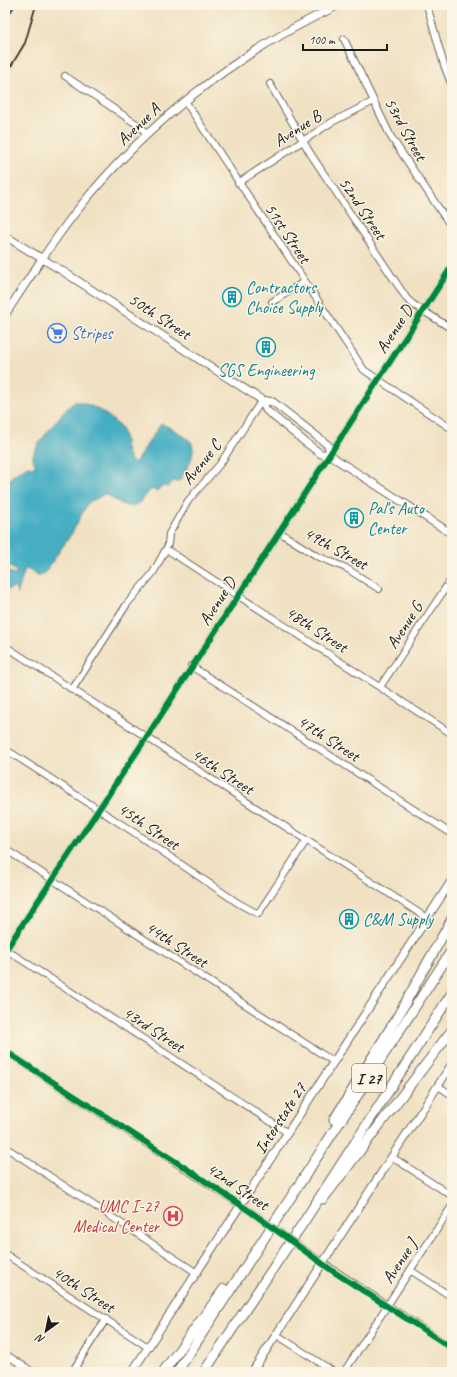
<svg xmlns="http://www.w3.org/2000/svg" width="457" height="1377" font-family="Caveat,sans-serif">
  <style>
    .water { fill: #44aec3; stroke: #306570 }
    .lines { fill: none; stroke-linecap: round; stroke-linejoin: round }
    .minor-casing { stroke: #666156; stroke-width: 8 }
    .major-casing { stroke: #666156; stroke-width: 9 }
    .highway-casing { stroke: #666156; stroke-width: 11 }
    .minor { stroke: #fff; stroke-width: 6 }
    .major { stroke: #fff; stroke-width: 7 }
    .highway { stroke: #fff; stroke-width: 9 }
    .rail { stroke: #1c1c1c; stroke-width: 1.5 }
    .minor-bridge-casing { stroke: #666156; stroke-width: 8; stroke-linecap: butt }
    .minor-bridge { stroke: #fff; stroke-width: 6 }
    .cycleway-casing { stroke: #fcf5e5; stroke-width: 8 }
    .cycleway { stroke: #00873e; stroke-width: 6 }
    .labels { text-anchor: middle; stroke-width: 3; stroke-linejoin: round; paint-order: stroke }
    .shield { fill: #fcf5e5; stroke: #5f5d58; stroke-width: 1 }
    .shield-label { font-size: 16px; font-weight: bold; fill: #1c1c1c }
    .street-label { font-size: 17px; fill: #1c1c1c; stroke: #fcf5e5 }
    .culture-label { font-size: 17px; fill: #0d838f; stroke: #fcf5e5; text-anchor: start }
    .shop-label { font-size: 17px; fill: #366cbe; stroke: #fcf5e5; text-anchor: start }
    .health-label { font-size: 17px; fill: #be3a42; stroke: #fcf5e5; text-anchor: end }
  </style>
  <rect width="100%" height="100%" fill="#fcf5e5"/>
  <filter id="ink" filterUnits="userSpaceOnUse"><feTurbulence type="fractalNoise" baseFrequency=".025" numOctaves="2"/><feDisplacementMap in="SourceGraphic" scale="8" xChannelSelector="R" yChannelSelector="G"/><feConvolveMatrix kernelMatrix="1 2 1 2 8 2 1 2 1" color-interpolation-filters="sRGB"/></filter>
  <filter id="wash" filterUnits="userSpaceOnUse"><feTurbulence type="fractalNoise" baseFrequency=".012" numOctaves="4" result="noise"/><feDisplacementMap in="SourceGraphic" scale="16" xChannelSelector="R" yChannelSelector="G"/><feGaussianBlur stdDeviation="0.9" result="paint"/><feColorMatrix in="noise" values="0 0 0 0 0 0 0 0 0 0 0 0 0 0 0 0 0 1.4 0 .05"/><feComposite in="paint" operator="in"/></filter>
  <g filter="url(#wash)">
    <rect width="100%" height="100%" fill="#f0e1c2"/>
    <path class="water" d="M74,402C86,400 115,418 121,429C128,440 122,454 134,463H135L160,425L162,424C169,427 175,430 182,435C185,437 189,439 191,442C198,455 185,470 180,480L177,482L173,481L168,487L162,486L157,491L151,489C148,492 146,496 143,499C129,515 118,500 104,494C100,497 89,502 87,504L72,533L43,575L38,576L27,569H25L17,595L16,589L14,587L5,591V570L14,575H17L15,570L5,564V485C12,473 17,474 27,466L36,467C35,463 32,459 33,455C34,447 67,407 74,402Z"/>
  </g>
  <g filter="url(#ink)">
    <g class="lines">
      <defs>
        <path id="minor" d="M427,5L444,65L452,86
          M344,39L391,137L452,228
          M65,76L138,125L148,134
          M270,84L310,153L407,299L414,305L452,329
          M185,101L364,370L452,429
          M238,183L332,122L374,101
          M272,302L304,282
          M279,532L317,556L346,568L379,589
          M168,544L169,534L188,501L220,464L262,400
          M5,646L427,918
          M191,666L452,834
          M380,687L452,578
          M72,690L127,604L153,573L166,549L452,734
          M5,749L135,833L238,903L258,914L306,841
          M5,849L334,1062
          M5,949L288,1133
          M5,951L146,738L452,266
          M5,1051L251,1212
          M438,1086L452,1095
          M5,1147L197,1273
          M392,1157L452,1196
          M5,1254L148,1347
          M314,1257L452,1348
          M410,1270L452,1297
          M277,1335L334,1372
          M5,1354L33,1372
          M72,1372L106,1319
          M344,1372L452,1206"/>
        <path id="major" d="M5,236L64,272L262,400L273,402L328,445L330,454L337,460L452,534
          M5,315C28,280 50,245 75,213C145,124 236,53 339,5
          M262,400L266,410L305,442L321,454H330
          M132,1372L452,880
          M252,1372L452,1064"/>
        <path id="highway" d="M334,1120L399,1014L452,919
          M323,1199L452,1030
          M163,1372L224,1289
          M177,1372L452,950
          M204,1372L305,1220L452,993"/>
      </defs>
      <use href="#minor" class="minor-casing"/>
      <use href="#major" class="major-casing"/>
      <use href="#highway" class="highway-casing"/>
      <use href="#minor" class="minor"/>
      <use href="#major" class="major"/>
      <use href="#highway" class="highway"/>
      <path class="rail" d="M5,20L15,5
        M5,76L25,43L36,5"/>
      <defs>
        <path id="minor-bridge" d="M251,1212L314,1257"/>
      </defs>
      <use href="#minor-bridge" class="minor-bridge-casing"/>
      <use href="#minor-bridge" class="minor-bridge"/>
      <defs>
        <path id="cycleway" d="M5,951L146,738L452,266
          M5,1051L187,1169L251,1212L334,1272L452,1348"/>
      </defs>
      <use href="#cycleway" class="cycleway-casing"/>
      <use href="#cycleway" class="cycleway"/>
    </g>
  </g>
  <defs>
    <symbol id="building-ring" viewBox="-11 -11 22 22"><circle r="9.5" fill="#fcf5e5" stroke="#0f9aa8" stroke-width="1.5"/><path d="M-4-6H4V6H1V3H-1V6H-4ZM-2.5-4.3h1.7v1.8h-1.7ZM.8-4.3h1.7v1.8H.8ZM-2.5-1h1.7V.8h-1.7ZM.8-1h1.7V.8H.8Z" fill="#0f9aa8"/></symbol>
    <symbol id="supermarket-ring" viewBox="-11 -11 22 22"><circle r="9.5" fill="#fcf5e5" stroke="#3f7fe0" stroke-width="1.5"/><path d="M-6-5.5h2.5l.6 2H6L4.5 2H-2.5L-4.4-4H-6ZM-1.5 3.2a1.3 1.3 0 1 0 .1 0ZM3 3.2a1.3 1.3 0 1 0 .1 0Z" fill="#3f7fe0"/></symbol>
    <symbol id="hospital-ring" viewBox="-11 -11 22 22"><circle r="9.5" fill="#fcf5e5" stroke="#e0444e" stroke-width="1.5"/><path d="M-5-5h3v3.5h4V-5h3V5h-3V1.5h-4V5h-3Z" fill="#e0444e"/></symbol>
  </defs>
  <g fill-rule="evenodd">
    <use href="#building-ring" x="221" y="286" width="22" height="22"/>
    <use href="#supermarket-ring" x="46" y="322" width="22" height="22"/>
    <use href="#building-ring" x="255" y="336" width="22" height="22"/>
    <use href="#building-ring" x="343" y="507" width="22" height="22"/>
    <use href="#building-ring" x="338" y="908" width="22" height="22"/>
    <use href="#hospital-ring" x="162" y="1205" width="22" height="22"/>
  </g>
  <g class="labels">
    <rect class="shield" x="352" y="1064" width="34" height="28" rx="3"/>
    <g class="shield-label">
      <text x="369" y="1084">I 27</text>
    </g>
    <g class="street-label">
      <text transform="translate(138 124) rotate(-44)" y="6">Avenue A</text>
      <text transform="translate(297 128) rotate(-33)" y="6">Avenue B</text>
      <text transform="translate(406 129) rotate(61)" y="6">53rd Street</text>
      <text transform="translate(363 208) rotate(56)" y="6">52nd Street</text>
      <text transform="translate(288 233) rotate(56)" y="6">51st Street</text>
      <text transform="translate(160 316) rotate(33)" y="6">50th Street</text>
      <text transform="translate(394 329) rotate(-57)" y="6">Avenue D</text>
      <text transform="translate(201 462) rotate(-51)" y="6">Avenue C</text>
      <text transform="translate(336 548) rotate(29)" y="6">49th Street</text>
      <text transform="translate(217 601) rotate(-57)" y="6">Avenue D</text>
      <text transform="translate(404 625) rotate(-57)" y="6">Avenue G</text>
      <text transform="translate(317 629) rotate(33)" y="6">48th Street</text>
      <text transform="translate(329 738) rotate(33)" y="6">47th Street</text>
      <text transform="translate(223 771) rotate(33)" y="6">46th Street</text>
      <text transform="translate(149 826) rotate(34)" y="6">45th Street</text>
      <text transform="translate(177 944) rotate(33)" y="6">44th Street</text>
      <text transform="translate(154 1029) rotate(33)" y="6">43rd Street</text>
      <text transform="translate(280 1118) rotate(-57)" y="6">Interstate 27</text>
      <text transform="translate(238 1186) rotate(34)" y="6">42nd Street</text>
      <text transform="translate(399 1261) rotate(-57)" y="6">Avenue J</text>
      <text transform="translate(84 1289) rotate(33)" y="6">40th Street</text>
    </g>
    <g class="culture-label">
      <text x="246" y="293">Contractors<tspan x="246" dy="20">Choice Supply</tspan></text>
      <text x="266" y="376" text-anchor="middle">SGS Engineering</text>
      <text x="368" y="514">Pal's Auto<tspan x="368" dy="20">Center</tspan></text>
      <text x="363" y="925">C&amp;M Supply</text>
    </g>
    <g class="shop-label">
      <text x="71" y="339">Stripes</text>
    </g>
    <g class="health-label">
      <text x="159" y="1212">UMC I-27<tspan x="159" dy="20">Medical Center</tspan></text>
    </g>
  </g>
  <rect width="457" height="1377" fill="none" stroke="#fcf5e5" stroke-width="20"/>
  <g transform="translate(46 1331) rotate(213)" stroke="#fcf5e5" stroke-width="3" paint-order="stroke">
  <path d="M0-3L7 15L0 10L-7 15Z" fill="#1c1c1c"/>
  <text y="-6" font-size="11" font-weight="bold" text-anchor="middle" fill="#1c1c1c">N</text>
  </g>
  <path d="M303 44v6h84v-6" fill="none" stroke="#1c1c1c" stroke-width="2"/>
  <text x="309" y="44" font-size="12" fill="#1c1c1c" stroke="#fcf5e5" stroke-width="3" paint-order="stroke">100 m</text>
</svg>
